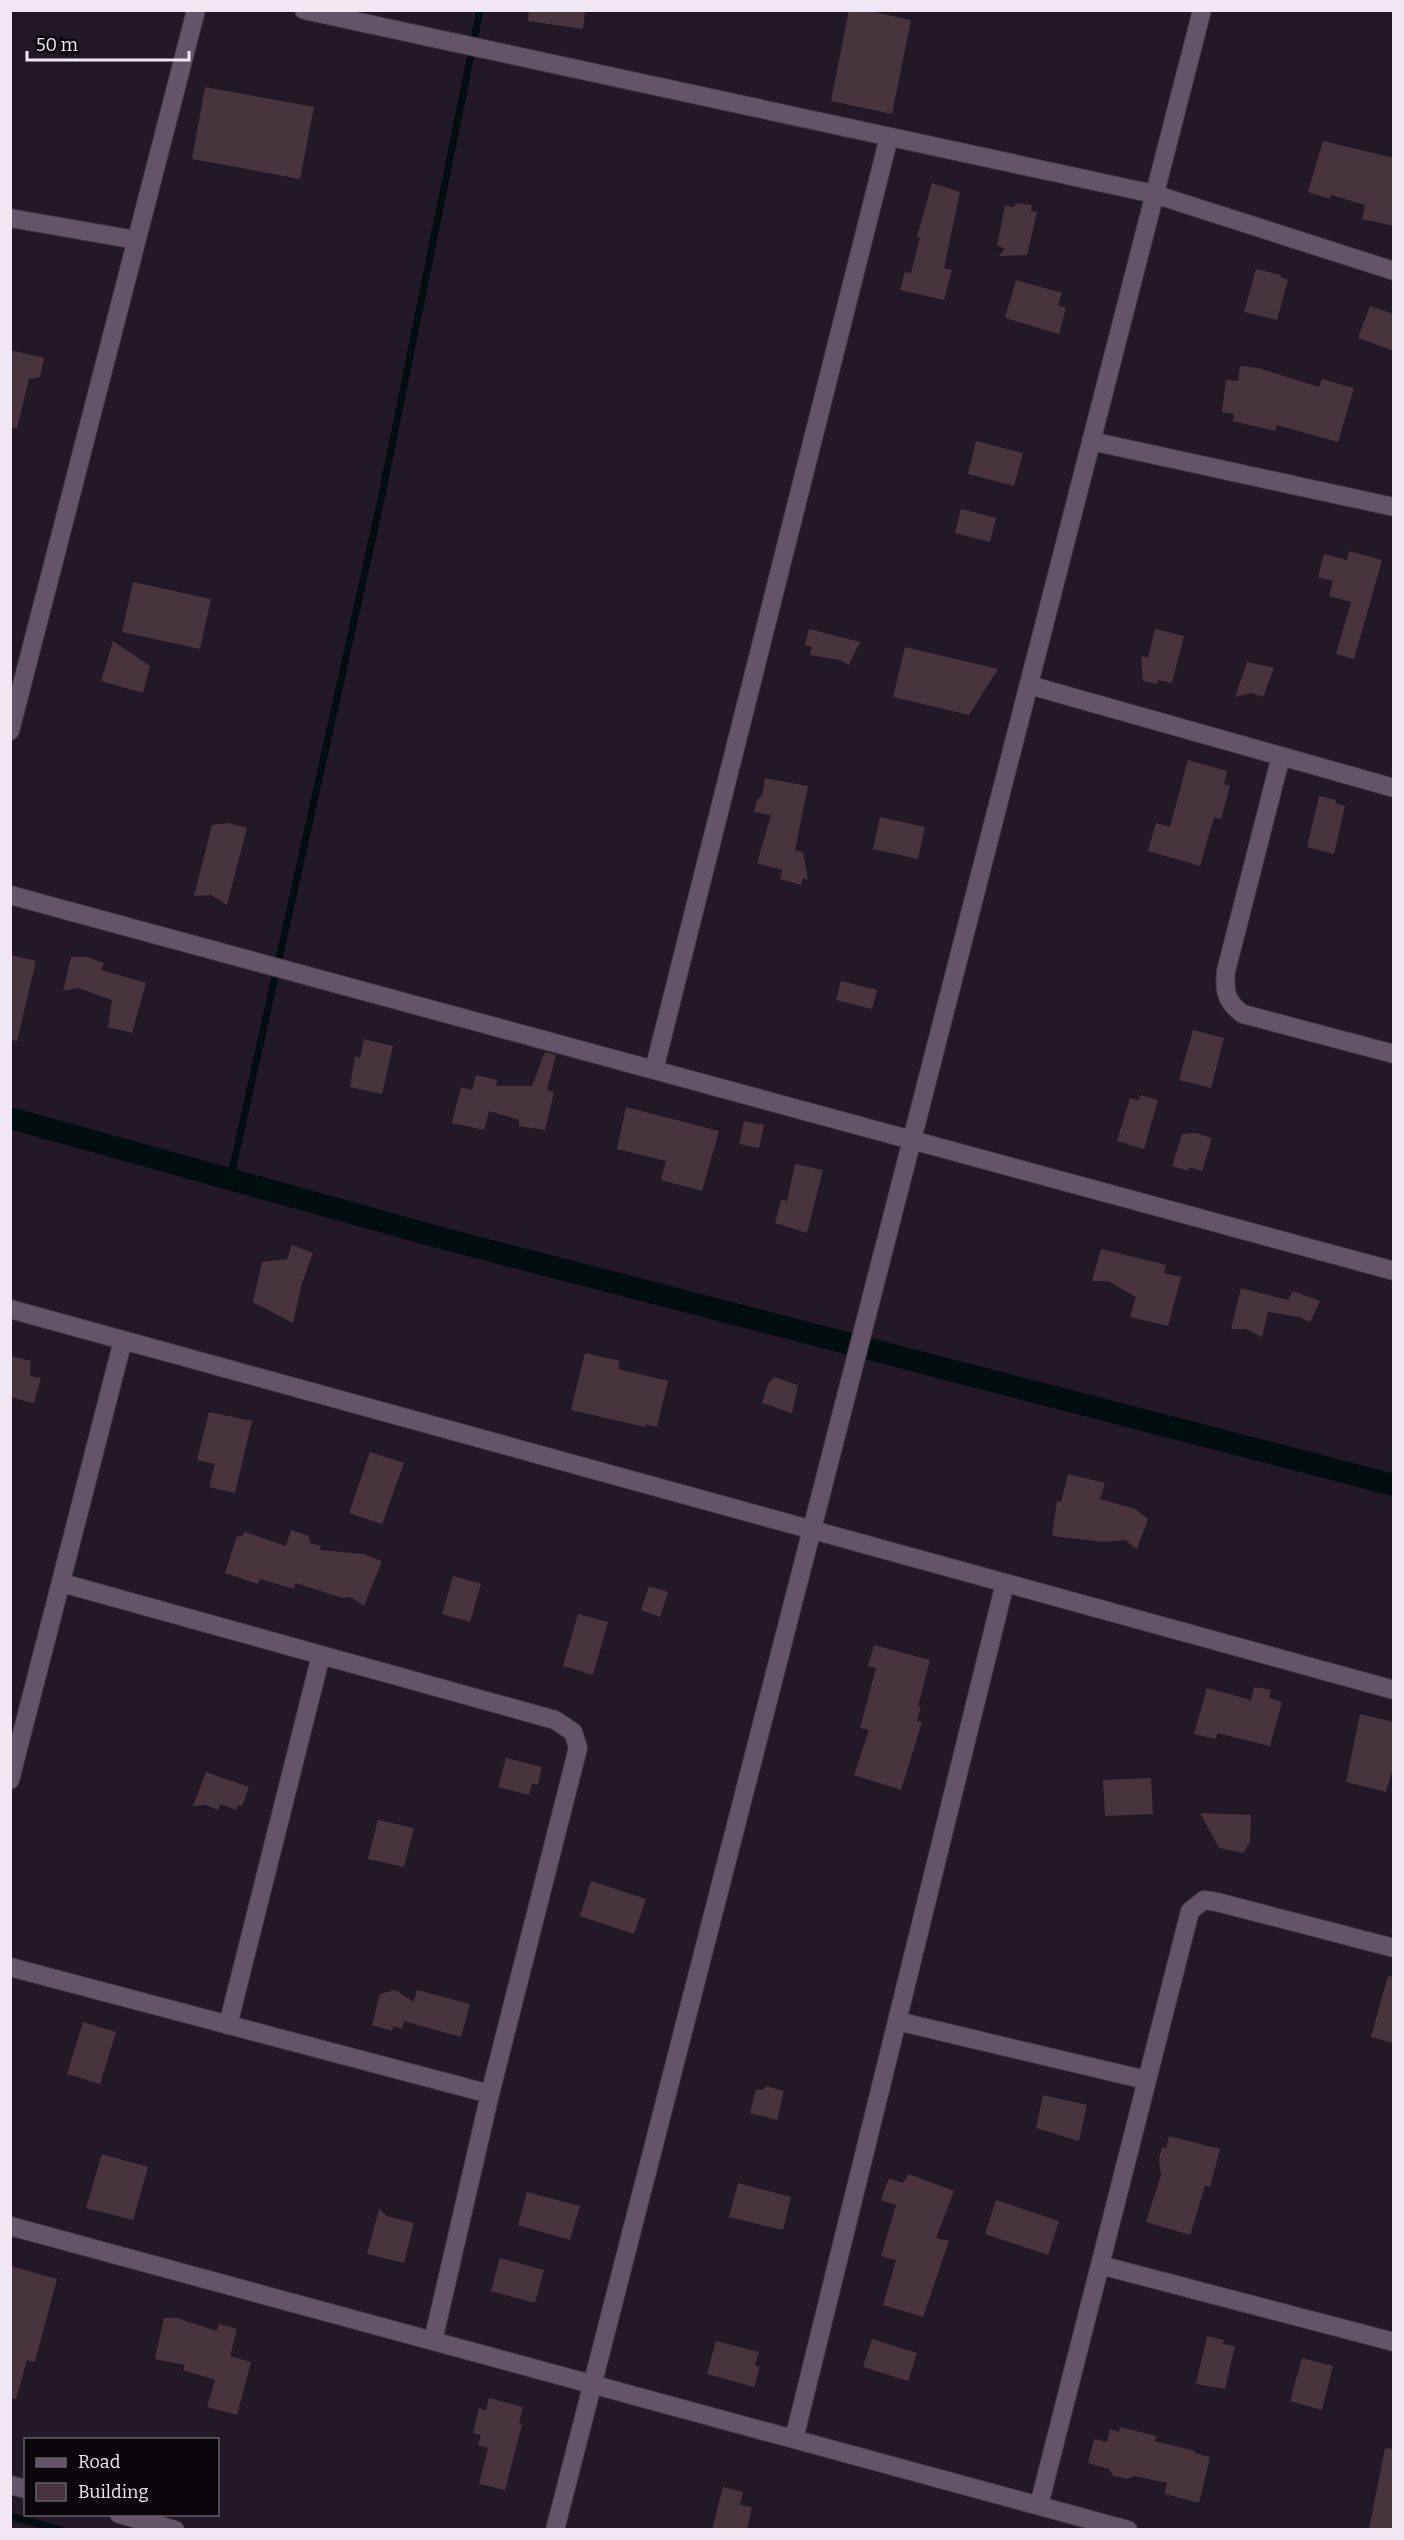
<svg xmlns="http://www.w3.org/2000/svg" width="1404" height="2540" font-family="Bitter,serif">
  <style>
    .lines { fill: none; stroke-linecap: round; stroke-linejoin: round }
    .stream { stroke: #020d0f; stroke-width: 7 }
    .canal { stroke: #020d0f; stroke-width: 22 }
    .building { fill: #48343d }
    .street-casing { stroke: #3e3641; stroke-width: 20 }
    .street { stroke: #635567; stroke-width: 18 }
  </style>
  <rect width="100%" height="100%" fill="#231826"/>
  <g class="lines">
    <path class="stream" d="M230,1180L380,504L480,10
      M10,2516L61,2530"/>
    <path class="canal" d="M10,1118L445,1239L1394,1485"/>
  </g>
  <path class="building" d="M529,10H585L583,29L528,21Z
    M849,10H865L911,20L892,114L831,101Z
    M205,87L314,107L300,179L192,159Z
    M1323,141L1394,158V226L1362,219L1365,205L1331,195L1330,199L1308,192Z
    M932,183L960,192L944,268L952,270L944,300L900,290L905,272L911,273L920,238L917,237Z
    M1016,203L1032,205L1031,211L1037,212L1027,255L999,256L1005,249L997,245L1005,206L1014,207Z
    M1256,269L1281,275L1280,277L1288,280L1277,320L1244,312Z
    M1016,280L1062,293L1058,305L1066,308L1059,334L1005,318Z
    M1370,306L1394,314V351L1358,338Z
    M10,350L44,358L40,377L29,379L17,428L10,427Z
    M1240,366L1258,368L1319,387L1322,379L1354,388L1338,442L1277,425L1275,431L1233,421L1234,414L1222,412L1226,380L1238,381Z
    M976,441L1023,453L1014,486L968,474Z
    M961,509L996,518L990,542L955,533Z
    M1349,551L1382,560L1354,659L1336,654L1351,602L1329,596L1333,581L1318,577L1324,554L1347,560Z
    M133,582L211,599L200,649L122,632Z
    M809,629L860,642L849,665L840,660L810,655L812,647L805,645Z
    M1155,629L1184,636L1172,683L1158,680L1157,684L1143,681L1141,656L1148,658Z
    M113,641L150,666L143,693L101,681Z
    M905,647L998,669L969,715L893,697Z
    M1247,662L1274,668L1263,697L1251,693L1235,697Z
    M1188,760L1227,771L1224,784L1230,786L1221,819L1214,817L1200,866L1148,851L1156,823L1170,827Z
    M765,778L808,786L795,850L803,852L808,880L803,878L801,885L780,879L782,870L757,863L771,815L754,812L757,800L762,796Z
    M1319,796L1336,800L1335,803L1345,806L1334,854L1307,847Z
    M880,817L925,827L918,859L873,849Z
    M229,823L247,828L227,905L211,895L194,896L212,825Z
    M10,955L36,961L17,1041L10,1040Z
    M71,957H87L104,963L101,970L146,983L132,1033L108,1027L112,1000L78,988L63,991Z
    M841,981L877,990L872,1009L836,1000Z
    M1193,1030L1224,1038L1211,1088L1179,1080Z
    M364,1039L393,1046L382,1094L350,1087L355,1056L360,1058Z
    M545,1052L556,1055L547,1090L554,1092L545,1130L519,1126V1120L489,1111L484,1130L452,1123L461,1087L472,1090L476,1075L497,1080L496,1086H532Z
    M1141,1095L1158,1100L1144,1149L1117,1141L1130,1098L1138,1100Z
    M626,1107L719,1131L702,1191L661,1180L666,1161L617,1149Z
    M744,1121L764,1125L759,1148L739,1144Z
    M1196,1133L1212,1138L1202,1171L1189,1167L1188,1171L1172,1166L1182,1134Z
    M795,1164L823,1170L807,1233L775,1223L781,1200L787,1201Z
    M292,1245L313,1253L302,1283L293,1323L253,1302L262,1262L287,1259Z
    M1101,1249L1166,1265L1164,1273L1181,1277L1168,1326L1130,1317L1136,1297L1108,1281H1092Z
    M1241,1288L1288,1300L1293,1291L1320,1301L1310,1322L1299,1317L1268,1312L1262,1337L1246,1329H1231Z
    M585,1353L620,1361L618,1369L668,1381L657,1427L646,1424L645,1427L571,1410Z
    M10,1356L31,1361L30,1376L41,1378L34,1403L10,1397Z
    M774,1377L798,1385L792,1413L762,1403L768,1384Z
    M209,1412L252,1421L235,1493L209,1487L215,1464L197,1460Z
    M370,1452L404,1463L382,1524L349,1513Z
    M1068,1474L1105,1483L1100,1499L1135,1509L1148,1519L1137,1549L1125,1540L1104,1542L1052,1536L1057,1501L1061,1502Z
    M291,1530L309,1536L310,1543L321,1546L320,1550L363,1554L382,1561L364,1606L351,1597L343,1598L295,1583L294,1589L260,1579L258,1584L225,1573L237,1536L241,1537L245,1532L286,1546Z
    M453,1576L481,1584L470,1622L442,1614Z
    M649,1586L668,1592L660,1617L641,1610Z
    M578,1614L608,1622L593,1675L563,1666Z
    M874,1645L930,1660L918,1706L921,1707L917,1721L922,1722L901,1790L854,1775L869,1730L860,1728L876,1668L868,1666Z
    M1254,1687L1271,1690L1269,1698L1282,1702L1270,1746L1217,1733L1216,1739L1194,1734L1207,1688L1251,1700Z
    M1360,1714L1394,1722V1764L1386,1792L1346,1782Z
    M506,1758L542,1767L538,1785L532,1783L529,1795L498,1787Z
    M206,1772L249,1787L242,1806L238,1805L236,1810L220,1804L218,1810L206,1805L193,1806Z
    M1151,1778L1153,1814L1105,1816L1103,1780Z
    M1200,1813L1251,1815L1250,1842L1243,1853L1219,1848Z
    M378,1820L414,1828L404,1867L368,1859Z
    M591,1881L646,1899L634,1934L580,1916Z
    M1388,1976L1394,1977V2043L1371,2037Z
    M395,1990L414,2002L417,1990L470,2004L461,2037L404,2021L402,2029L393,2026L392,2031L372,2025L380,1994Z
    M83,2022L116,2032L100,2084L67,2074Z
    M766,2086L784,2091L777,2120L750,2113L756,2089L763,2090Z
    M1043,2095L1087,2105L1079,2141L1036,2128Z
    M1169,2136L1220,2149L1210,2187L1205,2186L1190,2235L1146,2222L1161,2175L1159,2160L1162,2147L1166,2148Z
    M102,2154L148,2167L133,2220L86,2208Z
    M909,2174L954,2191L936,2238L949,2241L923,2317L883,2305L896,2260L881,2256L896,2205L881,2200L889,2178L903,2183Z
    M738,2183L791,2197L783,2230L729,2217Z
    M527,2192L580,2206L570,2240L518,2225Z
    M996,2200L1059,2221L1048,2255L985,2234Z
    M379,2209L387,2216L414,2223L404,2263L367,2254Z
    M500,2258L544,2270L535,2303L491,2291Z
    M10,2266L57,2279L35,2362L27,2360L16,2399L10,2398Z
    M164,2318H177L217,2331L219,2324L237,2329L230,2356L251,2362L237,2415L207,2407L215,2380L183,2370L185,2365L155,2359Z
    M1207,2336L1224,2340L1223,2344L1235,2346L1225,2389L1196,2384Z
    M872,2339L917,2353L908,2381L863,2367Z
    M716,2341L759,2352L755,2365L760,2367L754,2387L707,2374Z
    M1302,2358L1333,2366L1322,2410L1290,2401Z
    M489,2398L523,2407L519,2424L522,2425L505,2490L479,2484L488,2448L478,2445L481,2435L473,2433L479,2408L486,2410Z
    M1120,2427L1156,2436L1155,2441L1195,2451V2453L1210,2457L1199,2503L1165,2494L1167,2483L1134,2476L1127,2479L1113,2476L1109,2469L1088,2463L1094,2439L1107,2442L1110,2429L1119,2432Z
    M1385,2448L1394,2449V2529H1369Z
    M723,2487L743,2492L740,2505L752,2507L747,2529H712Z"/>
  <g class="lines">
    <defs>
      <path id="street" d="M304,10L1154,194L1394,271
        M10,218L136,240
        M1091,441L1394,507
        M1029,685L1394,788
        M10,731L196,10
        M1281,756L1226,971C1224,991 1226,1002 1243,1014L1394,1054
        M10,895L1394,1271
        M654,1070L889,137
        M10,1309L1394,1690
        M62,1583L555,1720L573,1732L578,1748L490,2094L433,2341
        M10,1780L123,1340
        M10,1967L490,2094
        M897,2021L1146,2080
        M228,2025L321,1655
        M10,2226L1128,2530
        M1100,2265L1394,2342
        M794,2439L1005,1583
        M10,2485L26,2489
        M1039,2505L1190,1911L1204,1900L1217,1902L1394,1948
        M119,2514L175,2530
        M555,2530L1202,10"/>
    </defs>
    <use href="#street" class="street-casing"/>
    <use href="#street" class="street"/>
  </g>
  <rect width="1404" height="2540" fill="none" stroke="#f0e7f2" stroke-width="24"/>
  <rect x="24" y="2438" width="195" height="78" fill="#0a060b" stroke="#666067" stroke-width="1.5"/>
  <rect x="36" y="2458" width="30" height="9" fill="#635567" stroke="#666067" stroke-width="1.5"/>
  <text x="78" y="2468" font-size="18" fill="#f0e7f2">Road</text>
  <rect x="36" y="2483" width="30" height="18" fill="#48343d" stroke="#666067" stroke-width="1.5"/>
  <text x="78" y="2498" font-size="18" fill="#f0e7f2">Building</text>
  <path d="M27 51v9h162v-9" fill="none" stroke="#f0e7f2" stroke-width="3"/>
  <text x="36" y="51" font-size="18" fill="#f0e7f2" stroke="#0a060b" stroke-width="4.5" paint-order="stroke">50 m</text>
</svg>
